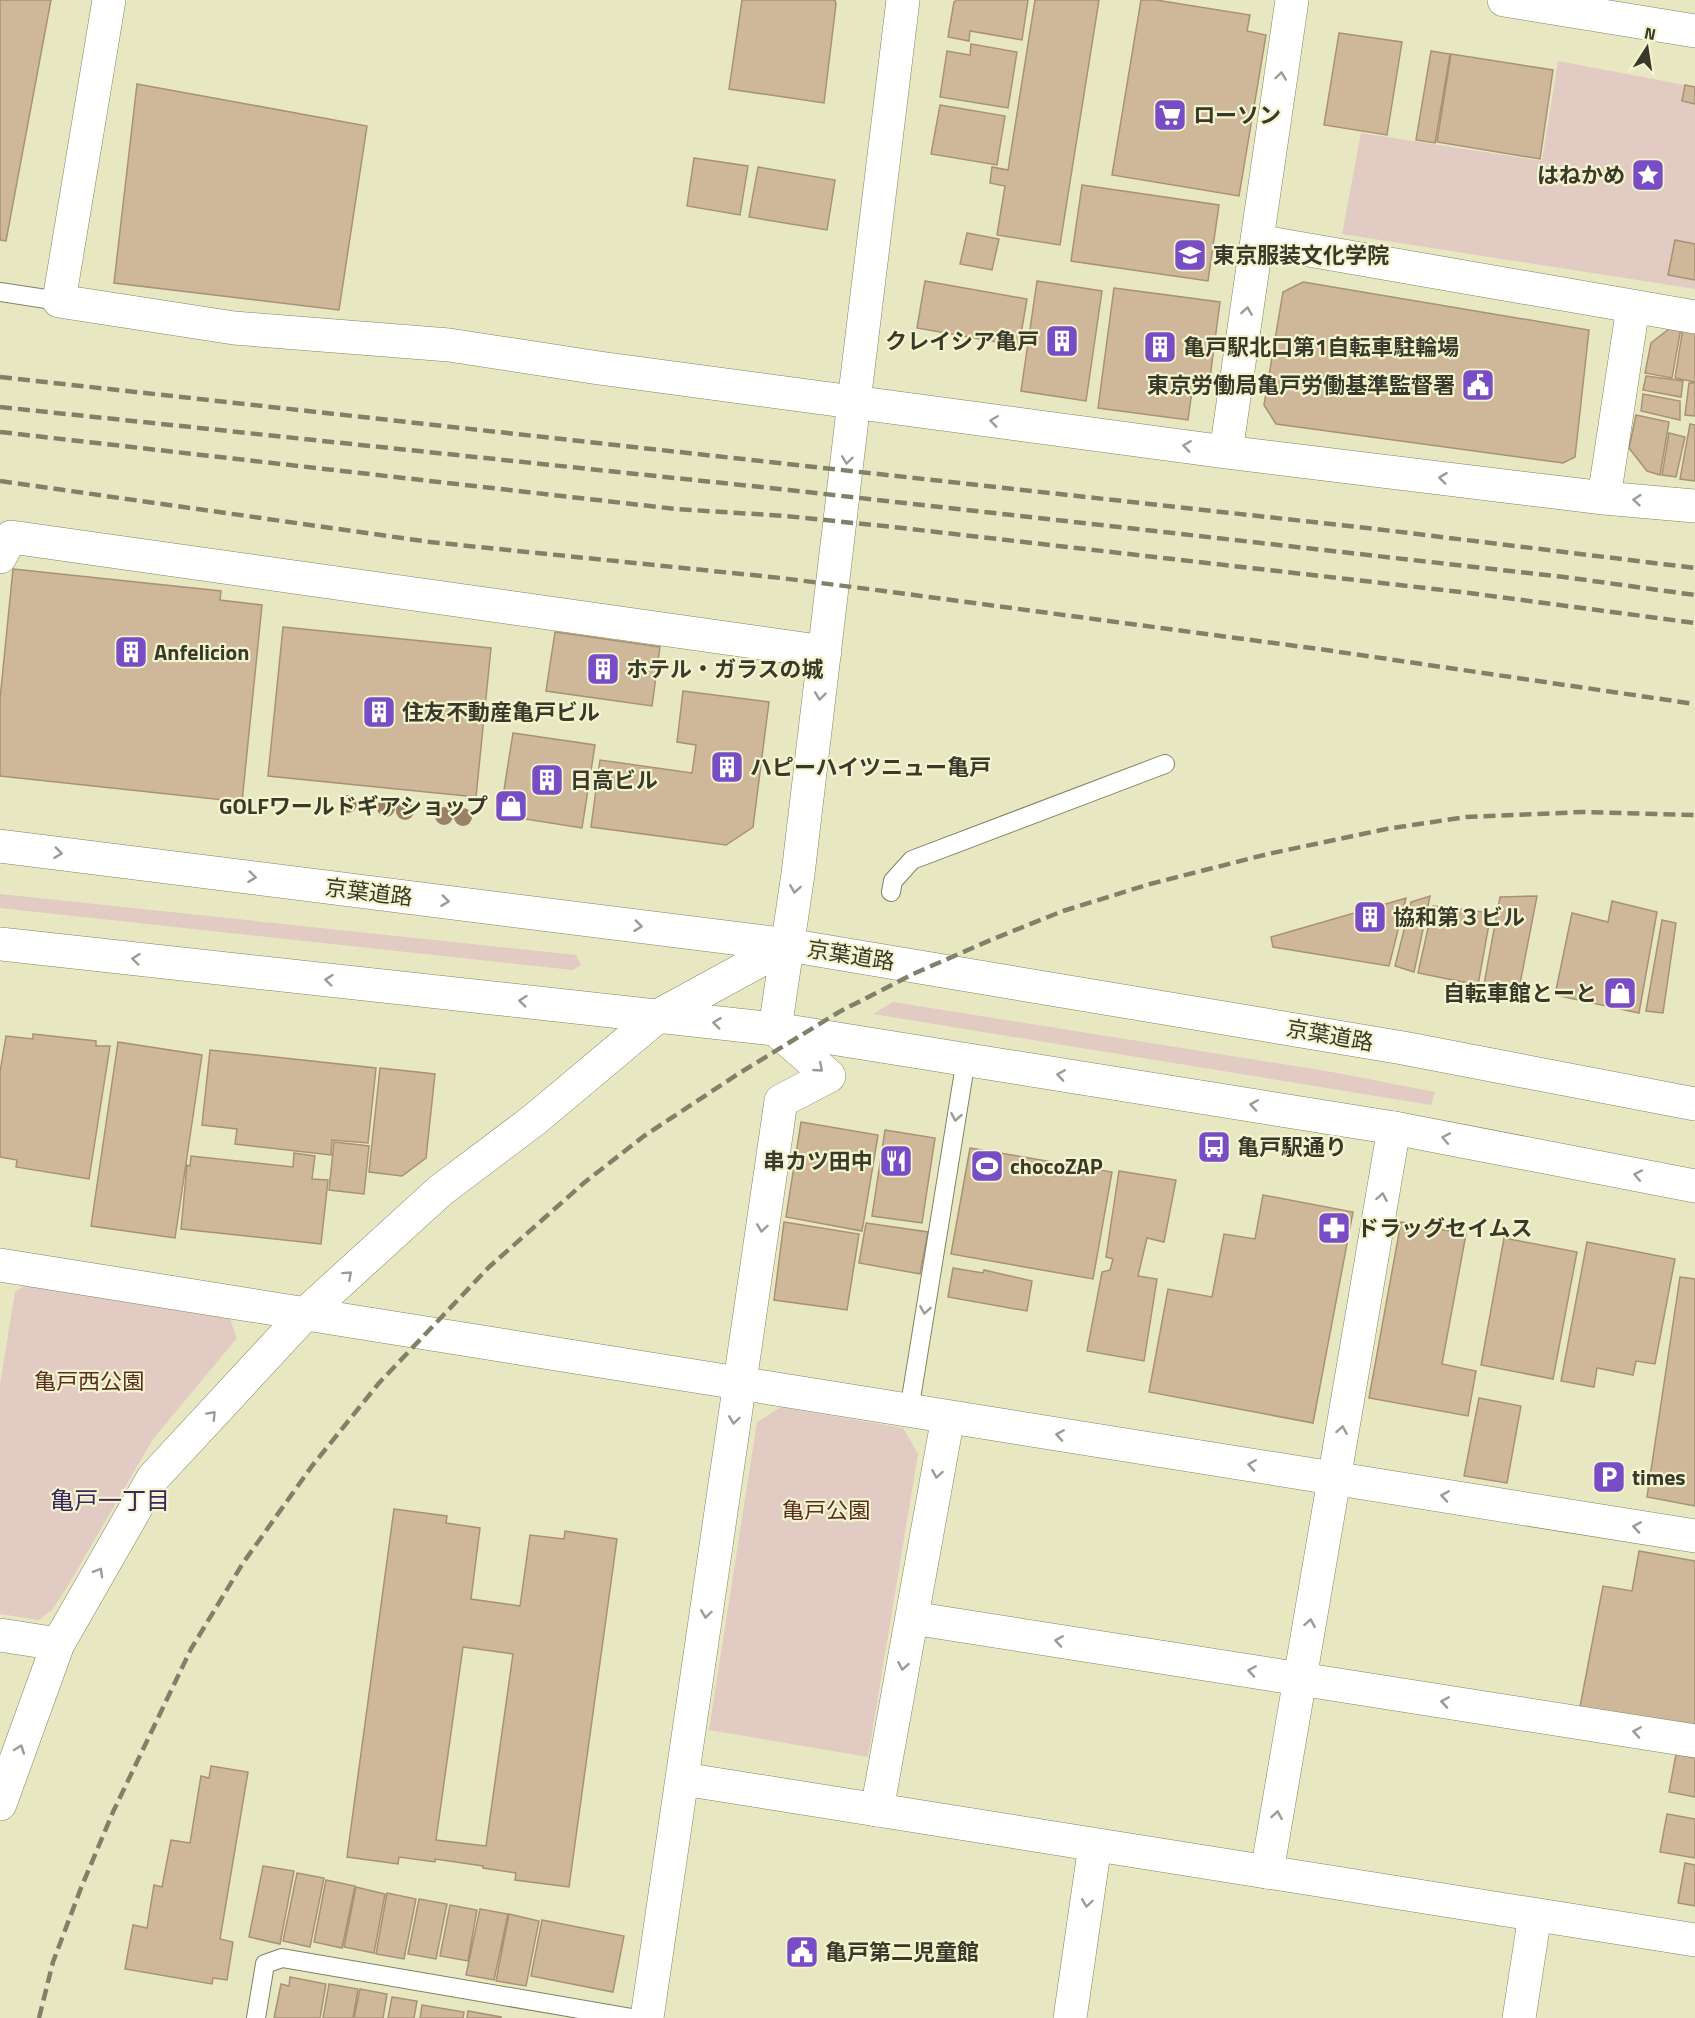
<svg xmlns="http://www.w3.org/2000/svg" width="1695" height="2018" font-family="'Titillium Web','Noto Sans JP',sans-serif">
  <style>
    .green { fill: #e1cbc3 }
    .building { fill: #cfb79a; stroke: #a89175; stroke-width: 1.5; fill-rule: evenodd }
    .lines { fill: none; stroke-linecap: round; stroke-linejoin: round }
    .lane-casing { stroke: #828260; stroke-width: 20 }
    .street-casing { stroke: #828260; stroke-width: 34 }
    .secondary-casing { stroke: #828260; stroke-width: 34 }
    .highway-casing { stroke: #828260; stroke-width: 34 }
    .lane { stroke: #fff; stroke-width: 18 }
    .street { stroke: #fff; stroke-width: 33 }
    .secondary { stroke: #fff; stroke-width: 33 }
    .highway { stroke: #fff; stroke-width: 33 }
    .rail { stroke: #818169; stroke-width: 4.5; stroke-dasharray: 12 6; stroke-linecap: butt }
    .tree { fill: #9a8168 }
    .oneway { stroke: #9c9c95 }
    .labels { text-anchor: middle; stroke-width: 4.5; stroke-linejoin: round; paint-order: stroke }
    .poi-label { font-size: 22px; font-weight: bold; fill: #39392b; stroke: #f4f4cf; text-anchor: start }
    .street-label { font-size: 22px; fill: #39392b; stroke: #f4f4cf }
    .park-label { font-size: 22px; fill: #5b2d1e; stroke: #f4f4cf }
    .neighbourhood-label { font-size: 24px; fill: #39255f; stroke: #f4f4cf }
  </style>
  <rect width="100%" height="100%" fill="#e7e7c2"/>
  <path class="green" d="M1558,61L1695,87V289L1342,234L1361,133L1542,161Z
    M0,894L576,955L581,965L573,970L0,908Z
    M893,1002L1332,1072L1435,1092L1431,1105L873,1014Z
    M30,1282L227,1311L237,1338L153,1439L66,1589L52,1610L39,1620L0,1614V1384L15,1292Z
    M781,1407L903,1428L918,1454L868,1757L709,1730L757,1422Z"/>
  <path class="building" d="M0,0H51L6,241L0,240Z
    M742,0H835L836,4L824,103L729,89Z
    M957,0H1028L1022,40L970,31L969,41L948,37L954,2Z
    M1035,0H1099L1060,245L997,235L1005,186L990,183L992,167L1008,170Z
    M1141,0H1156L1250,15L1247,31L1266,35L1239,196L1112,175Z
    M1339,33L1402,42L1387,135L1324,125Z
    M971,44L1017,52L1008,108L940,97L947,51L970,55Z
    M1431,51L1450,54L1435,143L1416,140Z
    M1451,54L1553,70L1540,159L1437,142Z
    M137,84L367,126L339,310L114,283Z
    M1685,85L1695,87V104L1682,101Z
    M940,105L1005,116L997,165L931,154Z
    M694,158L748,166L740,215L687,206Z
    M758,167L835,180L827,230L749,217Z
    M1082,185L1219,205L1208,281L1071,261Z
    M967,233L999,239L992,270L960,264Z
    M1675,240L1695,244V280L1668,275Z
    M925,281L1027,299L1019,346L917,328Z
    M1037,281L1102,291L1086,401L1021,391Z
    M1303,282L1589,330L1575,457L1563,463L1276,424L1264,405L1283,292Z
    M1114,288L1220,302L1208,393L1192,391L1188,420L1098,408Z
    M1674,325L1681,328L1672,378L1645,373L1651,343Z
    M1683,328L1695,329V382L1675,378Z
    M1646,376L1683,381L1681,397L1643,390Z
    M1689,383H1695V416L1685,415Z
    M1643,394L1680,401V420L1641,411Z
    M1636,415L1669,422L1660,475L1647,471L1629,448Z
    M1690,424L1695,425V481L1680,479Z
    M1669,433L1685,437L1676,477L1662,475Z
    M13,569L221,591L220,600L262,605L242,802L0,776V699Z
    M283,627L491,648L476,797L268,776Z
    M555,632L660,647L652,706L546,691Z
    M683,691L769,702L753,827L726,845L591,827L600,760L692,773L696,745L677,742Z
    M513,733L595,745L582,828L500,815Z
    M1430,896L1414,972L1395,966L1411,902Z
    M1537,896L1519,989L1484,984L1500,897Z
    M1406,898L1389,966L1273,947L1271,937Z
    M1612,901L1657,912L1639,1013L1555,995L1572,913L1608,922Z
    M1433,906L1491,913L1478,985L1418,973Z
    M1662,920L1676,923L1663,1013L1646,1011Z
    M33,1034L96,1041V1046H110L89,1179L16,1167L17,1160L0,1157V1072L6,1036L33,1039Z
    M118,1042L202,1055L175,1238L91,1226Z
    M210,1050L376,1068L368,1143L332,1140L331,1155L235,1144L237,1129L202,1125Z
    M380,1068L435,1074L426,1158L402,1176L369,1172Z
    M801,1122L878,1135L862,1231L786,1217Z
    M885,1130L935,1138L922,1223L872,1216Z
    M334,1142L369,1146L364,1194L329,1190Z
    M970,1148L1112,1172L1093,1279L951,1254Z
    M294,1153L315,1156L312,1179L328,1180L321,1244L181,1229L187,1165L190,1166L191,1156L293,1167Z
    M1119,1171L1176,1180L1164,1242L1147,1238L1138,1276L1157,1279L1144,1361L1087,1351L1102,1272L1110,1270L1113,1259L1106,1257Z
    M1263,1195L1353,1212L1313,1423L1149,1392L1168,1289L1212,1297L1224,1234L1255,1239Z
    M784,1222L859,1234L847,1310L774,1300Z
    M1401,1222L1466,1234L1442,1364L1476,1371L1468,1416L1369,1398Z
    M866,1223L928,1232L920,1274L859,1263Z
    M1504,1238L1577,1252L1553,1379L1481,1365Z
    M1587,1242L1675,1259L1655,1364L1636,1361L1633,1375L1597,1368L1594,1387L1561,1381Z
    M953,1268L983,1273L984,1270L1032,1281L1027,1311L948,1297Z
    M1680,1277L1695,1279V1506L1647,1497Z
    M1479,1398L1521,1406L1507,1483L1464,1476Z
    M394,1509L447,1516L446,1523L480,1528L471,1599L520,1606L530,1535L564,1539L565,1531L617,1539L569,1887L515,1880L516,1873L483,1868V1866L435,1859V1862L399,1857L398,1864L347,1857ZM463,1647L513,1654L486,1846L436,1840Z
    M1639,1551L1695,1561V1728L1580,1707L1603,1586L1632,1591Z
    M1676,1754L1695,1758V1797L1669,1792Z
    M211,1766L248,1772L220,1939L233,1942L227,1980L213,1978L212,1984L125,1969L133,1925L147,1928L154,1885L162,1887L171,1840L190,1843L201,1776L209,1778Z
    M1667,1814L1695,1819V1858L1660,1852Z
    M1685,1863L1695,1865V1906L1678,1903Z
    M263,1866L294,1871L280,1944L249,1937Z
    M297,1873L324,1878L310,1947L283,1941Z
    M326,1880L355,1886L342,1948L314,1942Z
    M356,1887L385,1894L374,1953L344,1947Z
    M387,1893L416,1899L404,1959L376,1954Z
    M419,1899L447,1904L436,1959L408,1954Z
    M450,1905L477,1910L468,1961L440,1956Z
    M480,1909L508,1914L494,1980L466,1975Z
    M509,1914L539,1921L526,1986L496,1981Z
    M542,1920L624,1936L613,1992L531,1976Z
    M290,1977L326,1984L320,2018H274L281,1984L289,1986Z
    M329,1984L358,1989L353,2018H323Z
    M360,1989L387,1994L383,2018H354Z
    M392,1997L417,2001L414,2018H388Z
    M422,2005L464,2012L463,2018H420Z
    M468,2011L501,2017V2018H467Z"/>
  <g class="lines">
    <defs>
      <path id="lane" d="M0,292L59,301
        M891,892L893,881L912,860L1165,764
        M909,1411L966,1059
        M256,2018L265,1964L282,1958L632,2018"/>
      <path id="street" d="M109,0L59,301L234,328L449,345L599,368L1226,452L1604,498L1695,506
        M1257,241L1695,317
        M1226,452L1292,0
        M1604,498L1633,307
        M0,557L11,537L825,652
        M0,1265L1695,1536
        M912,1618L1695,1741
        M0,1635L58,1644
        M0,1804L58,1644L153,1478L305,1314L441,1190L534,1120L658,1016L788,945
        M877,1810L948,1417
        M1267,1872L1394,1128
        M647,2018L781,1101L829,1076L775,1029L798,874L854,402
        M1070,2018L1095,1845
        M1519,2018L1535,1915"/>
      <path id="secondary" d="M1504,0L1695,31
        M854,402L903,0
        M683,1779L1695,1940"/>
      <path id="highway" d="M0,846L788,945L1403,1048L1695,1104
        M0,944L775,1029L1394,1128L1695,1186"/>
    </defs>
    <use href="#lane" class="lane-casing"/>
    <use href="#street" class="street-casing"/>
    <use href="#secondary" class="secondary-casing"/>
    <use href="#highway" class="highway-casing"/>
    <use href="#lane" class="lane"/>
    <use href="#street" class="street"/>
    <use href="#secondary" class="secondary"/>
    <use href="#highway" class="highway"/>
    <path class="rail" d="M0,377L1376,529L1695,568
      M0,407L789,490L1564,577L1695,595
      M0,432L676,509L786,516L893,527L1469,593L1695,623
      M0,481L430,542L781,578L884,591L1326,650L1695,704
      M39,2018L53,1962L81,1888L113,1812L191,1649L243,1563L312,1466L379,1383L489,1267L585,1182L644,1136L738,1074L839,1012L913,974L993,939L1063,911L1150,884L1268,854L1386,829L1466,817L1582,812L1695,815"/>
  </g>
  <g class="tree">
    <circle cx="348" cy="804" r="9"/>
    <circle cx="386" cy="808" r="9"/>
    <circle cx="405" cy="811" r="9"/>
    <circle cx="444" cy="816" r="9"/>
    <circle cx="463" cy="817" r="9"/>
  </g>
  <defs><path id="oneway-chevron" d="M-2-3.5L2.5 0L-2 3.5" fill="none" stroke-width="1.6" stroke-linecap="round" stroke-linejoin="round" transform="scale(1.5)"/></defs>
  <g class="oneway">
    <use href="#oneway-chevron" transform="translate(1281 76) rotate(-82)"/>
    <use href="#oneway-chevron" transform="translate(1247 311) rotate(-81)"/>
    <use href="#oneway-chevron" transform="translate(994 421) rotate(-172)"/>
    <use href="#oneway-chevron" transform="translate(1187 446) rotate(-172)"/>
    <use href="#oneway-chevron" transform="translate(847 460) rotate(97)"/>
    <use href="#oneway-chevron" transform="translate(1443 478) rotate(-173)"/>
    <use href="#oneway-chevron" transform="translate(1637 500) rotate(-175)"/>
    <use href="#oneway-chevron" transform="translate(820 696) rotate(97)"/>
    <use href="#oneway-chevron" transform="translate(58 853) rotate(7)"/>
    <use href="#oneway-chevron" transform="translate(252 877) rotate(7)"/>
    <use href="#oneway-chevron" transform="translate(795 889) rotate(99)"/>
    <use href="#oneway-chevron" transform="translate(445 901) rotate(7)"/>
    <use href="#oneway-chevron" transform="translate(638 926) rotate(7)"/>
    <use href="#oneway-chevron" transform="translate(136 959) rotate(-174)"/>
    <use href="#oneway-chevron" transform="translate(329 980) rotate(-174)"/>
    <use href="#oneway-chevron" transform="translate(523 1001) rotate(-174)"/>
    <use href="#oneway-chevron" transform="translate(717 1023) rotate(-173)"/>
    <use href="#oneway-chevron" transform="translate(819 1068) rotate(41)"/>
    <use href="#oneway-chevron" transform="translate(1061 1075) rotate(-171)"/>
    <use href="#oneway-chevron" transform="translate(1254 1105) rotate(-171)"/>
    <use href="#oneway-chevron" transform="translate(956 1117) rotate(100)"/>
    <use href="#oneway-chevron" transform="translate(1446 1138) rotate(-169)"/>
    <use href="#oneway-chevron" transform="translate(1638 1175) rotate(-169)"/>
    <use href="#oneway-chevron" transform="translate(1382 1197) rotate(-80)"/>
    <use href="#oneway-chevron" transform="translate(762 1228) rotate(98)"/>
    <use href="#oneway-chevron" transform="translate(348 1275) rotate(-42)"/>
    <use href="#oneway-chevron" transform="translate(925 1310) rotate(99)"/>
    <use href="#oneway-chevron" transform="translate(212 1415) rotate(-47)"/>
    <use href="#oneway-chevron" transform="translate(734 1420) rotate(98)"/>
    <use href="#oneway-chevron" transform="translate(1342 1430) rotate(-80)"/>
    <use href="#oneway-chevron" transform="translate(1060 1435) rotate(-171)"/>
    <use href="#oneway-chevron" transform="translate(1252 1465) rotate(-171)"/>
    <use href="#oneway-chevron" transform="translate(937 1474) rotate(100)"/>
    <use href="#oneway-chevron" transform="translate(1445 1496) rotate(-171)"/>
    <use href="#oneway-chevron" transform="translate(1637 1527) rotate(-171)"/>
    <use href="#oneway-chevron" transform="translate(99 1572) rotate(-60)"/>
    <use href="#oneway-chevron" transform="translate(706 1614) rotate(98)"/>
    <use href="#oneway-chevron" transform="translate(1310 1623) rotate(-80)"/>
    <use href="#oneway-chevron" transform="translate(1059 1641) rotate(-171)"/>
    <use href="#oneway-chevron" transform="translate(903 1666) rotate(100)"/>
    <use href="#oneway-chevron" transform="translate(1252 1671) rotate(-171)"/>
    <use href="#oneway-chevron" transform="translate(1445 1702) rotate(-171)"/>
    <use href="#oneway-chevron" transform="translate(1637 1732) rotate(-171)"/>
    <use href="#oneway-chevron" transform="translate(20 1749) rotate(-70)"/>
    <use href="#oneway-chevron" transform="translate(1277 1815) rotate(-80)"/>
    <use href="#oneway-chevron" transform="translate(1087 1903) rotate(98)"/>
  </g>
  <defs>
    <symbol id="supermarket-square" viewBox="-11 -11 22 22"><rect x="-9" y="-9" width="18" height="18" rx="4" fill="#774cc4" stroke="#f4f4cf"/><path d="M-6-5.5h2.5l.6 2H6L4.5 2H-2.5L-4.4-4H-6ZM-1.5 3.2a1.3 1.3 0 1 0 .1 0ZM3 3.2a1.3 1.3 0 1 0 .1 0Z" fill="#fff"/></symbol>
    <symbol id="sight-square" viewBox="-11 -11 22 22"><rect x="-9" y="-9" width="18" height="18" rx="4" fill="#774cc4" stroke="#f4f4cf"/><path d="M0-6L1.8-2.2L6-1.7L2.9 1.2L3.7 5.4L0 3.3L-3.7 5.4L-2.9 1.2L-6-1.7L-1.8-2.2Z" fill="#fff"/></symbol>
    <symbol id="school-square" viewBox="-11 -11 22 22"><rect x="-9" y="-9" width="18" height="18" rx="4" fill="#774cc4" stroke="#f4f4cf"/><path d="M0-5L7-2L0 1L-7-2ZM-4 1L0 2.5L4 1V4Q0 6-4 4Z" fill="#fff"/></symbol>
    <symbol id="building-square" viewBox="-11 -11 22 22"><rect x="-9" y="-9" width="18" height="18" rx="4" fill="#774cc4" stroke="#f4f4cf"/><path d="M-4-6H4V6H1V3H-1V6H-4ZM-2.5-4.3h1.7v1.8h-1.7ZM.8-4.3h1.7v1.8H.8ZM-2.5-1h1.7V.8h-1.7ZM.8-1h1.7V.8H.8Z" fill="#fff"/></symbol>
    <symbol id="civic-square" viewBox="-11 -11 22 22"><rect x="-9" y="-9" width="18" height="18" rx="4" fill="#774cc4" stroke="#f4f4cf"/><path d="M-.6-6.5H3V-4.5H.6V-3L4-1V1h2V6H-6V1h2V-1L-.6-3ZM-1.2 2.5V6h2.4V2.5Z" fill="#fff"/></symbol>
    <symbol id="shop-square" viewBox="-11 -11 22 22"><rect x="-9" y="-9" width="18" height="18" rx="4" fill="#774cc4" stroke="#f4f4cf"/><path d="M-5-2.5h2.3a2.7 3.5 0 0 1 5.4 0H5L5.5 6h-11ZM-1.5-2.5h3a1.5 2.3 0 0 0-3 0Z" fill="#fff"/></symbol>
    <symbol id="bus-square" viewBox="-11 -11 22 22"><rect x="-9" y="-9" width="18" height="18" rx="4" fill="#774cc4" stroke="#f4f4cf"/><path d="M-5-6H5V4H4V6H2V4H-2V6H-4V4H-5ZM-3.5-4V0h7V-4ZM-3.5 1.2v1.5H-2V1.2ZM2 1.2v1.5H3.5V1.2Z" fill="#fff"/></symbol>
    <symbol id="restaurant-square" viewBox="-11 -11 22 22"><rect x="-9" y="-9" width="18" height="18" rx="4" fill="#774cc4" stroke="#f4f4cf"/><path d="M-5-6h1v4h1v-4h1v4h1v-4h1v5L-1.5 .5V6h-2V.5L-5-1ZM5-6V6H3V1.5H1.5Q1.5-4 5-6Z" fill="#fff"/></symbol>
    <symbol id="stadium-square" viewBox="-11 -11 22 22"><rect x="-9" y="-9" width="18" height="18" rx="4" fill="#774cc4" stroke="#f4f4cf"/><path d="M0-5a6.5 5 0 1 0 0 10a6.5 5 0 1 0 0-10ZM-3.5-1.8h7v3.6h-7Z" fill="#fff"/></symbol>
    <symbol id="pharmacy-square" viewBox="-11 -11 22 22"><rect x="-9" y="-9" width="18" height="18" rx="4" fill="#774cc4" stroke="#f4f4cf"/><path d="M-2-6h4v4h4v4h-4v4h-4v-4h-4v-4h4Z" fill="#fff"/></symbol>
    <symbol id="parking-square" viewBox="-11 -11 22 22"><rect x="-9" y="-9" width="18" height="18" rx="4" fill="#774cc4" stroke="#f4f4cf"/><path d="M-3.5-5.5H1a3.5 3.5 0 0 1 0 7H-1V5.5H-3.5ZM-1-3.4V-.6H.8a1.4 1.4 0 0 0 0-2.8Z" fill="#fff"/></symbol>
  </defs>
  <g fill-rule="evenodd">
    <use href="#supermarket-square" x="1151" y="96" width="38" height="38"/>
    <use href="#sight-square" x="1629" y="156" width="38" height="38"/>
    <use href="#school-square" x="1171" y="236" width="38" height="38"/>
    <use href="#building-square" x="1043" y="322" width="38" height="38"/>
    <use href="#building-square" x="1141" y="328" width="38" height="38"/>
    <use href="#civic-square" x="1459" y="366" width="38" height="38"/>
    <use href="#building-square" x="112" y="633" width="38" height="38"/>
    <use href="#building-square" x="584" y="650" width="38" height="38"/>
    <use href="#building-square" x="360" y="693" width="38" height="38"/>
    <use href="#building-square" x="708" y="748" width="38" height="38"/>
    <use href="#building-square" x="528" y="761" width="38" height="38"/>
    <use href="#shop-square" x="492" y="787" width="38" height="38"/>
    <use href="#building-square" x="1351" y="898" width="38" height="38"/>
    <use href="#shop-square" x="1601" y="974" width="38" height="38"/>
    <use href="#bus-square" x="1195" y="1128" width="38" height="38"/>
    <use href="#restaurant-square" x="877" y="1142" width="38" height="38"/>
    <use href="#stadium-square" x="968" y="1147" width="38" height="38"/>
    <use href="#pharmacy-square" x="1315" y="1209" width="38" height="38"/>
    <use href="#parking-square" x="1590" y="1458" width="38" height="38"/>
    <use href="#civic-square" x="783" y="1933" width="38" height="38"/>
  </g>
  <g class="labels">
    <g class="poi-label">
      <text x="1193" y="123">ローソン</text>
      <text x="1625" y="183" text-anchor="end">はねかめ</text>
      <text x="1213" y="263">東京服装文化学院</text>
      <text x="1039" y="349" text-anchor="end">クレイシア亀戸</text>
      <text x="1183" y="355">亀戸駅北口第1自転車駐輪場</text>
      <text x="1455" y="393" text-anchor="end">東京労働局亀戸労働基準監督署</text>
      <text x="154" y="660">Anfelicion</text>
      <text x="626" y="677">ホテル・ガラスの城</text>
      <text x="402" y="720">住友不動産亀戸ビル</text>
      <text x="750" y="775">ハピーハイツニュー亀戸</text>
      <text x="570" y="788">日高ビル</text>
      <text x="488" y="814" text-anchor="end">GOLFワールドギアショップ</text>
      <text x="1393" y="925">協和第３ビル</text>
      <text x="1597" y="1001" text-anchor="end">自転車館とーと</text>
      <text x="1237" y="1155">亀戸駅通り</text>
      <text x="873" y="1169" text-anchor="end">串カツ田中</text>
      <text x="1010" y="1174">chocoZAP</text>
      <text x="1357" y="1236">ドラッグセイムス</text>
      <text x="1632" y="1485">times</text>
      <text x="825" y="1960">亀戸第二児童館</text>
    </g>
    <g class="street-label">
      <text transform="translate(369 892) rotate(7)" y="8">京葉道路</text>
      <text transform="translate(851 955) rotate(9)" y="8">京葉道路</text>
      <text transform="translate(1330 1035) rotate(10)" y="8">京葉道路</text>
    </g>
    <g class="park-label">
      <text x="89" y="1389">亀戸西公園</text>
      <text x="826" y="1518">亀戸公園</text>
    </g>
    <g class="neighbourhood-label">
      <text x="110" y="1509">亀戸一丁目</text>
    </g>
  </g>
  <g transform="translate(1647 48) rotate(12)" stroke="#f4f4cf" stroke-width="4.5" paint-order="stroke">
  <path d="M0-4.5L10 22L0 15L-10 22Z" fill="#39392b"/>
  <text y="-9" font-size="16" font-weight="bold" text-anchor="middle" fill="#39392b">N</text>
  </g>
</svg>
